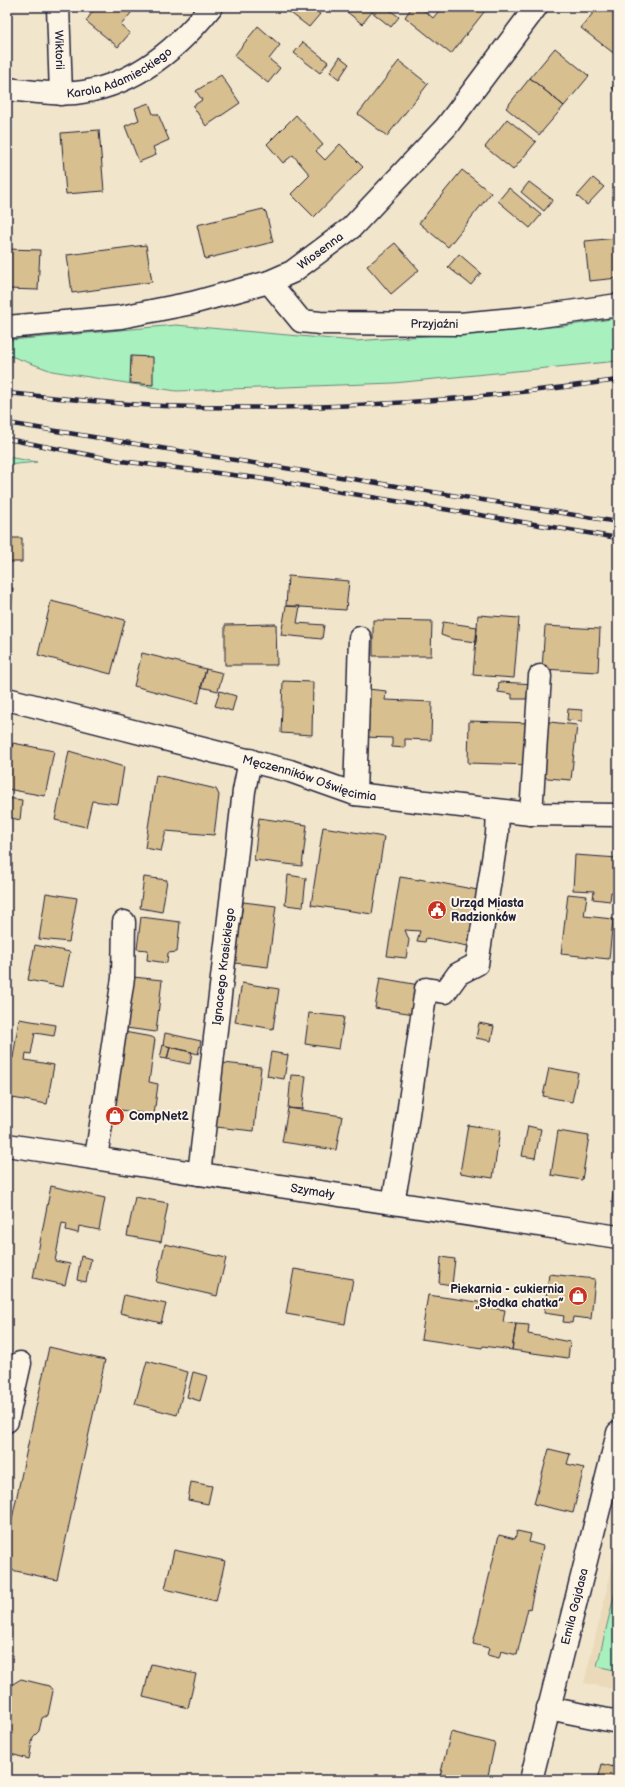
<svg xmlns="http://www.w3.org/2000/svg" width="625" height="1787" font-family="'Balsamiq Sans',sans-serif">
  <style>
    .built { fill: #eadab9 }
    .green { fill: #a8f0be; stroke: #65897c }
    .building { fill: #d8bf8f; stroke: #22223b }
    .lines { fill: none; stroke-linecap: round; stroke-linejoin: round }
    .minor-casing { stroke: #22223b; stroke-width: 25 }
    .minor { stroke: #fcf5e5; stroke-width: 22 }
    .rail-casing { stroke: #22223b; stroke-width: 4.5 }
    .rail { stroke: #fcf5e5; stroke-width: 3; stroke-dasharray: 9; stroke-linecap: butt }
    .labels { text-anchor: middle; stroke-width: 4; stroke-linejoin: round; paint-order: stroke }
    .street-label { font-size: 12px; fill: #22223b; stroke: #fcf5e5 }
    .poi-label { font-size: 12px; font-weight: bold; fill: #22223b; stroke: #fcf5e5; text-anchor: start }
  </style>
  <rect width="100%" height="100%" fill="#f1e5cb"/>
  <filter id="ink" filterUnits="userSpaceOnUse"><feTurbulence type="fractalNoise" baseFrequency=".025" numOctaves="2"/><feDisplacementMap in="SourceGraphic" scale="8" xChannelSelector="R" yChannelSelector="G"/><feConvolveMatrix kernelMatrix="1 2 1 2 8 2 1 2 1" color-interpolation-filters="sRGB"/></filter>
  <g filter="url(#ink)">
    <path class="built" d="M618,1543V1690L584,1683Z"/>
    <path class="green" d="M618,318V361L394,383L176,391L52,371L8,355L11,340L176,325L355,341L564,326Z
      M7,457L37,462L7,465Z
      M618,1580V1671L597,1666Z"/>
    <path class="building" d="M96,7H124L131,13L121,25L130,33L118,47L86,21Z
      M283,7H310L320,14L309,27Z
      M341,7H386L399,17L391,27L372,12L362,24Z
      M412,7H420L433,18L442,7H488L451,54L405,17Z
      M598,7H618V52L616,55L581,28Z
      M258,26L280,45L269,59L280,68L268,83L234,56Z
      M303,42L328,62L320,73L294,53Z
      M555,48L589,76L564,106L530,78Z
      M340,57L349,64L339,79L330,72Z
      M399,61L428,84L387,136L358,114Z
      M221,75L240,103L206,126L193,106L202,100L196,91Z
      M530,78L564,106L539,135L506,108Z
      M618,79V92L612,88Z
      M149,103L153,114H158L169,140L153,147L156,155L139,162L125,126L139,120L135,108Z
      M296,115L323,145L316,151L325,160L340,144L363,167L314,217L291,194L310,175L293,155L283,163L267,144Z
      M507,119L536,142L513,170L485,147Z
      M99,130L104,191L66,194L61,133Z
      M462,170L491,193L448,247L419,223Z
      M593,178L604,187L587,205L577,196Z
      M529,182L553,200L544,211L521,192Z
      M509,188L541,215L530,228L498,201Z
      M263,209L266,212L273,242L205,259L197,225Z
      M618,238V278L589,281L585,241Z
      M395,243L419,270L391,294L367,266Z
      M146,245L152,282L72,293L67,255Z
      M7,249L40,250L38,290L7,289Z
      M459,254L481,273L471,285L448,267Z
      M131,356L153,357V385L130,383Z
      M10,538H22V562H10Z
      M288,576L349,581L346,610L286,606Z
      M7,588H13L8,642H7Z
      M51,601L125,620L111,674L38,655Z
      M286,606H300L297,623L324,625L322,639L281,635Z
      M478,615L519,618L514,678L473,675Z
      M373,620L432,621L431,656H373Z
      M443,622L477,627L476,642L452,639L441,635Z
      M276,624L277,665H225V625Z
      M545,626L600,629L598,672L542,669Z
      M142,653L206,669L198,703L134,686Z
      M206,669L223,673L218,691L201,687Z
      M283,681L313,682L312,735L281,733Z
      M499,682L536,684L535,694L528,693L526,699H512V694L498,692Z
      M368,689L386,691L385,700L432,702L431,740L405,739V748L392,747V738L364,737Z
      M220,691L236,696L232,711L215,706Z
      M568,709L582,710V721L567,720Z
      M469,721L532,723L531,765L468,763Z
      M541,721L577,725L571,780L536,777Z
      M13,743L54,751L45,796L7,789V773Z
      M69,751L124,767L118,804L92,801L86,827L55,820Z
      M156,775L216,789L219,795L214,835L166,831L161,851L145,848Z
      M7,798L22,800L20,820L7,817Z
      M259,818L307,825L302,866L254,860Z
      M323,827L384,837L372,914L311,905Z
      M575,855L618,858V893L611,892L610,901L593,899L594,891L573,890Z
      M288,875L306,878L303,907L285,905Z
      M144,877L167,880L162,912L140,908Z
      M400,877L419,880V879L483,891L473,947L426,938L425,942L417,941L420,931L405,930L409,940L406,958L387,956Z
      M46,893L77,898L69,942L39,939Z
      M568,894L587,896L584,916L613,919L609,959L561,954Z
      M243,902L276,906L268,967L235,963Z
      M141,917L180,922L177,952L168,953L167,963L147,960L148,950L137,949Z
      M35,945L70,952L63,987L28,980Z
      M133,977L162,980L156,1032L126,1028Z
      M380,978L419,985L414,1014L375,1008Z
      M242,983L279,989L273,1029L235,1022Z
      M309,1013L344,1017L339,1049L305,1044Z
      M19,1019L56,1025L54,1036L35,1033L31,1054L26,1053L25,1060L54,1065L47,1104L7,1097V1057L13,1058Z
      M479,1023L494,1026L491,1041L476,1038Z
      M124,1032L152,1037L155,1039L149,1082L158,1084L154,1115L114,1109Z
      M165,1033L201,1041L198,1054L163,1045Z
      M163,1045L170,1047L167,1059L160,1058Z
      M170,1047L192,1052L190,1064L167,1059Z
      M271,1052L288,1055L284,1079L267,1076Z
      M223,1063L261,1067L254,1131L216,1127Z
      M549,1068L578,1073L572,1102L543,1096Z
      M291,1075L306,1076L302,1109L288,1108Z
      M288,1108L342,1116L336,1150L282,1142Z
      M468,1125L500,1130L493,1178L460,1173Z
      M528,1126L541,1129L535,1158L522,1156Z
      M558,1131L589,1136L582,1180L551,1175Z
      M617,1156L618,1157V1203L612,1202Z
      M51,1186L105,1198L99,1230L79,1226L78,1233L66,1230L67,1224L62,1223L55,1261L70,1264L65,1285L33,1278Z
      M135,1197L168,1203L161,1242L127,1236Z
      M165,1244L226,1258L217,1296L156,1282Z
      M81,1256L91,1259L86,1282L77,1280Z
      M441,1257L455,1259L452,1285L439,1283Z
      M294,1269L353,1279L345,1324L286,1314Z
      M549,1274L595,1279L591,1319L573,1317L572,1323L563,1322L564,1316L544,1313Z
      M124,1295L166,1304L161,1323L120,1313Z
      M428,1295L492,1304V1308L505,1310L503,1322L516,1324L512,1350L483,1346L482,1348L421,1339Z
      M516,1324L529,1325L528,1334L570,1342L568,1358L512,1350Z
      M49,1347L105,1360L57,1580L7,1569V1542Z
      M147,1361L188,1372L177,1415L135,1404Z
      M193,1372L207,1376L200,1401L187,1397Z
      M549,1449L570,1454L567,1464L584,1468L573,1513L534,1504Z
      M191,1482L212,1486L208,1504L188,1500Z
      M517,1531L531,1534L529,1542L543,1546L530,1609L528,1608L517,1655L501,1651L499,1658L487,1655L489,1648L473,1644L499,1535L515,1539Z
      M174,1550L225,1561L216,1601L165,1589Z
      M151,1664L196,1674L188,1708L143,1697Z
      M21,1679L49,1686L53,1691L48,1715L42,1718L39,1731L33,1737L29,1759L7,1753V1696L11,1685Z
      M451,1732L495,1743L487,1780H439Z
      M602,1764L618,1768V1780H598Z"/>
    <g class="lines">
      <defs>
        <g id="minor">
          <path id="s1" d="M58,7L61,94"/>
          <path id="s2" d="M7,89C29,91 52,95 75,93C132,87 176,51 211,7"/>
          <path id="s3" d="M269,282L301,321L320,323L460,324L534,317L618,305"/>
          <path id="s4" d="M7,327L121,317L192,303L269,282L292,272L351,228L446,127L536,7"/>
          <path id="s5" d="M7,699L290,771L355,794L531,814L618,815"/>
          <path d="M355,794L360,638"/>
          <path d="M531,814L540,676"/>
          <path id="s6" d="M7,1145L618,1237"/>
          <path d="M96,1158L123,978L124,922"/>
          <path id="s7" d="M199,1174L244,791L250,760"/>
          <path d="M393,1202L403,1149L426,989L445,992L458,974L477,964L497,834L498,811"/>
          <path d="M7,1421L20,1363"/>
          <path d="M548,1708L618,1722"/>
          <path id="s8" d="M531,1780L618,1433"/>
        </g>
      </defs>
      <use href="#minor" class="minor-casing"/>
      <use href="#minor" class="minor"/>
      <defs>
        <path id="rail" d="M7,393C59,398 111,404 163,406C315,412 468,401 618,380
          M7,423L618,522
          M7,439L121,461L257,478L618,538"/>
      </defs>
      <use href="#rail" class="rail-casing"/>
      <use href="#rail" class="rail"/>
    </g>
  </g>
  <defs>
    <symbol id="civic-disc" viewBox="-11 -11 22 22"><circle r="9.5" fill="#c8321e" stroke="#fcf5e5"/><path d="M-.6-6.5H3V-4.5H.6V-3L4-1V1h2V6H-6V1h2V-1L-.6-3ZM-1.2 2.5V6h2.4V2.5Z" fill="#fff"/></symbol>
    <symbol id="shop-disc" viewBox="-11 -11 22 22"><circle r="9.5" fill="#c8321e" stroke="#fcf5e5"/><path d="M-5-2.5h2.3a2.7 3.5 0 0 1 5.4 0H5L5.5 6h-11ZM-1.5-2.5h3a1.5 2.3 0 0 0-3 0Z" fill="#fff"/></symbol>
  </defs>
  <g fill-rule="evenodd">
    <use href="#civic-disc" x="426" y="899" width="22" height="22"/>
    <use href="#shop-disc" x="104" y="1105" width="22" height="22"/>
    <use href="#shop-disc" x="567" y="1285" width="22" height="22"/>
  </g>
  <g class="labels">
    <g class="street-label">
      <text dy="4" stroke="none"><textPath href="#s1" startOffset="43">Wiktorii</textPath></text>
      <text dy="4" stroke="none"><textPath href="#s2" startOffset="117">Karola Adamieckiego</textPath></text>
      <text dy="4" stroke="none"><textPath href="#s4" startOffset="327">Wiosenna</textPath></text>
      <text dy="4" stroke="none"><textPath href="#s3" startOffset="184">Przyjaźni</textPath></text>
      <text dy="4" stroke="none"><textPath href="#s5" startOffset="313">Męczenników Oświęcimia</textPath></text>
      <text dy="4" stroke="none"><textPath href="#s7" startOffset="209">Ignacego Krasickiego</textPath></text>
      <text dy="4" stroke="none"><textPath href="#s6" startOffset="309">Szymały</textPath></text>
      <text dy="4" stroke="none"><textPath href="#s8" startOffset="179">Emila Gajdasa</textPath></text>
    </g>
    <g class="poi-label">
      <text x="451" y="907">Urząd Miasta<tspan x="451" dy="14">Radzionków</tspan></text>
      <text x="129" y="1120">CompNet2</text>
      <text x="564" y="1293" text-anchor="end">Piekarnia - cukiernia<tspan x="564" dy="14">„Słodka chatka”</tspan></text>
    </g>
  </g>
  <rect width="625" height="1787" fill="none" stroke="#fcf5e5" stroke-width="24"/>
  <rect x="12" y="12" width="601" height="1763" fill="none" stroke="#22223b" stroke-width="1.5" filter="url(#ink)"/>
</svg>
